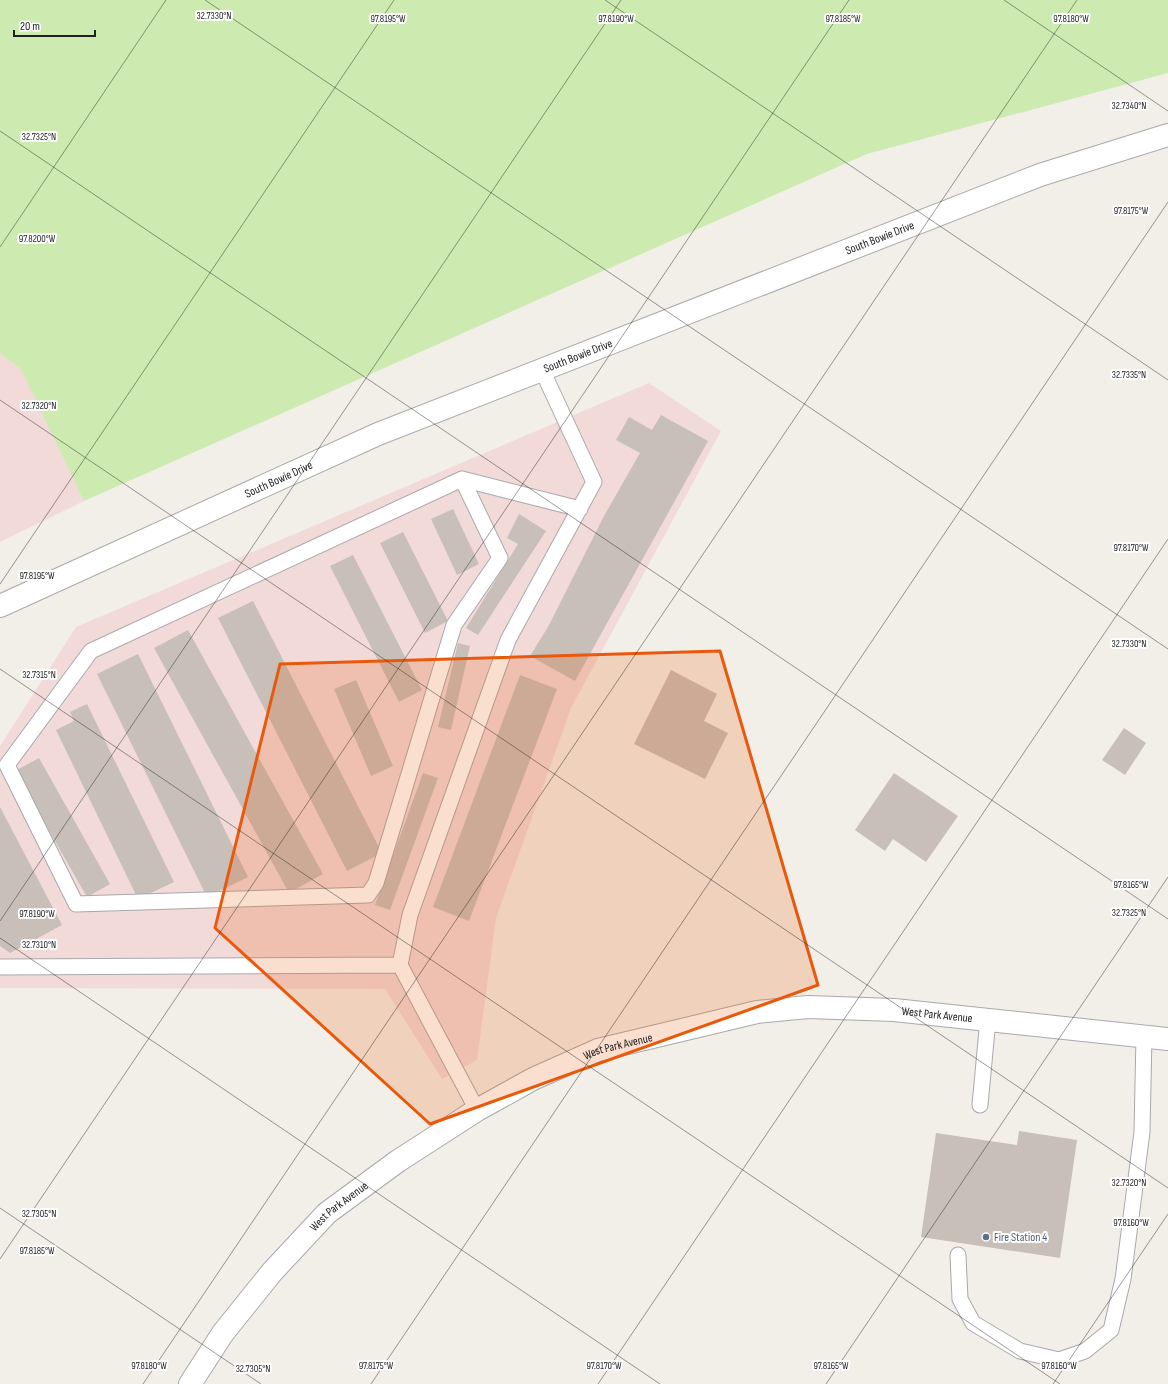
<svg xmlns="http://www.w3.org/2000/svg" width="1168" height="1384" font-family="'Sofia Sans Condensed',sans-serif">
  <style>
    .commercial { fill: #f2dad9 }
    .grass { fill: #cdebb0 }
    .building { fill: #c7bfb8 }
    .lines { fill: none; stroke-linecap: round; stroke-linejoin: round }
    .service-casing { stroke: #a9a9a9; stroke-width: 17 }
    .tertiary-casing { stroke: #a9a9a9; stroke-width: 24 }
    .service { stroke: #fff; stroke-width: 15 }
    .tertiary { stroke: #fff; stroke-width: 22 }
    .marked { fill: #e8590c; fill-opacity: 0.2; stroke: #e8590c; stroke-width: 3; stroke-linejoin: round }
    .ticks { fill: none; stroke: #222; stroke-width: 1; stroke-opacity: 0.45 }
    .service-dot { fill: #5c6f8a; stroke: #fff; stroke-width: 1.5 }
    .labels { text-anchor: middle; stroke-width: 4; stroke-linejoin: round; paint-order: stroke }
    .street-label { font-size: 12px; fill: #222; stroke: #fff }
    .service-label { font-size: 12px; fill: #4e5e75; stroke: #fff; text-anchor: start }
    .ticks-label { font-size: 10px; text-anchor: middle; fill: #222; stroke: #fff; stroke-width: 4; stroke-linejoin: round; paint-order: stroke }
  </style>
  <rect width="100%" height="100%" fill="#f2efe9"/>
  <path class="commercial" d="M0,347L30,369L84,501L0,542Z
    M649,383L721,431L571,708L496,918L477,1060L442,1079L385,989L0,988V746L76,627Z"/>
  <path class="grass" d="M0,0H1168V73L867,154L84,501L21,369L0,353Z"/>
  <path class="building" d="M661,415L708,441L575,681L530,656L548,627L604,516L640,453L616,440L629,417L652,430Z
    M453,509L479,564L457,575L431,519Z
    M519,514L546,531L478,635L466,628L518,544L507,538Z
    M403,532L448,621L425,633L380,543Z
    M353,555L422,690L399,702L330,566Z
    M253,601L382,853L347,871L218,618Z
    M188,630L323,874L289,893L154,648Z
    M458,643L470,646L451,730L438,727Z
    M138,654L248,877L207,897L97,674Z
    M671,670L717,694L704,721L728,733L705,779L634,744Z
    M520,675L557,689L469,921L433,907Z
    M356,680L393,766L371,776L334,689Z
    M87,704L174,882L138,899L56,730L74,721L70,712Z
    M1124,728L1146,743L1125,775L1102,760Z
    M39,758L110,884L87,897L15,771Z
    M423,773L438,778L390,910L375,905Z
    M894,773L958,816L926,862L893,839L885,851L855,830Z
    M0,807L62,925L10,953L0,946Z
    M1019,1131L1077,1140L1060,1258L921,1237L936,1133L1017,1145Z"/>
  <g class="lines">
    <defs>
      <path id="service" d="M462,479L500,558L454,625L376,883L368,895L76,904L7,765L91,651L462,479L580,509
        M0,967L400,965
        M980,1105L988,1019
        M477,1110L400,965L410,915L508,640L594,482L542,370
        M958,1255L960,1299L973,1323L1020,1351L1059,1360L1085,1351L1111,1330L1123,1279L1142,1132L1144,1036"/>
      <g id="tertiary">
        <path id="s1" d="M0,606L378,434L1040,175L1168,135"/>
        <path id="s2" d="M190,1384L223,1333L272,1272L327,1213L398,1161L477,1110L533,1079L598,1050L757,1012L808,1007L894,1010L1168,1039"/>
      </g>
    </defs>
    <use href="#service" class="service-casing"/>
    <use href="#tertiary" class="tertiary-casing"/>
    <use href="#service" class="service"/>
    <use href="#tertiary" class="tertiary"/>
  </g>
  <path class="marked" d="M720,651L818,985L430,1124L215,928L280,664Z"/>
  <path class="ticks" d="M205,0L1168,649M605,0L1168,380M1004,0L1168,111M0,131L1168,919M0,247L166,0M0,400L1168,1188M0,584L394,0M0,669L1060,1384M0,921L621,0M0,938L660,1384M0,1208L261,1384M0,1259L849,0M143,1384L1077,0M371,1384L1168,202M598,1384L1168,539M826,1384L1168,877M1053,1384L1168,1214"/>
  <circle class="service-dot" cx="986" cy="1237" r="4"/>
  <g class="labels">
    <g class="street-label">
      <text dy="4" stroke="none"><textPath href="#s1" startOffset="954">South Bowie Drive</textPath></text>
      <text dy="4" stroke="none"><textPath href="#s1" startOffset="630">South Bowie Drive</textPath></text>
      <text dy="4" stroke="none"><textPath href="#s1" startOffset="306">South Bowie Drive</textPath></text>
      <text dy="4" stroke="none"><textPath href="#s2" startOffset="881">West Park Avenue</textPath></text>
      <text dy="4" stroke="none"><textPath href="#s2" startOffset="557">West Park Avenue</textPath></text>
      <text dy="4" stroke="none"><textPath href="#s2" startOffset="233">West Park Avenue</textPath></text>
    </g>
    <g class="service-label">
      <text x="994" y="1241">Fire Station 4</text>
    </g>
  </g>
  <g class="ticks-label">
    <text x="214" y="19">32.7330°N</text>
    <text x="388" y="22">97.8195°W</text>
    <text x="843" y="22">97.8185°W</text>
    <text x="1071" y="22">97.8180°W</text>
    <text x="616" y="22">97.8190°W</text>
    <text x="1129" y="109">32.7340°N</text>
    <text x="39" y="140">32.7325°N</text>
    <text x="1131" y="214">97.8175°W</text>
    <text x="37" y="242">97.8200°W</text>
    <text x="1129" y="378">32.7335°N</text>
    <text x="39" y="409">32.7320°N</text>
    <text x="1131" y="551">97.8170°W</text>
    <text x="37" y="579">97.8195°W</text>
    <text x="1129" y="647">32.7330°N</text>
    <text x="39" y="678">32.7315°N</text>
    <text x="1131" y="888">97.8165°W</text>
    <text x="1129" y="916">32.7325°N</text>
    <text x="37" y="917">97.8190°W</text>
    <text x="39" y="948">32.7310°N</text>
    <text x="1129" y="1186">32.7320°N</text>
    <text x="39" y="1217">32.7305°N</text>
    <text x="1131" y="1226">97.8160°W</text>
    <text x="37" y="1254">97.8185°W</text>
    <text x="149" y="1369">97.8180°W</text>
    <text x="376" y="1369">97.8175°W</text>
    <text x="604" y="1369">97.8170°W</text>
    <text x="831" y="1369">97.8165°W</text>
    <text x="1059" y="1369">97.8160°W</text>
    <text x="253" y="1372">32.7305°N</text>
  </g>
  <path d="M14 30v6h81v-6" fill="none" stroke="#222222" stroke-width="2"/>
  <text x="20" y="30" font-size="12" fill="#222222" stroke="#ffffff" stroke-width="3" paint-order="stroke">20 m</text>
</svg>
